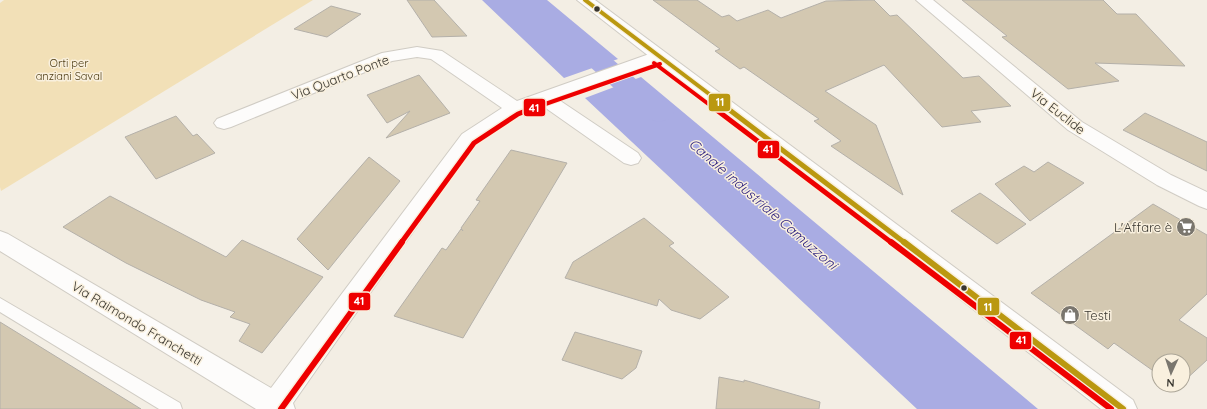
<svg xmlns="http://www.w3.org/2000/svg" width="1207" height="409" font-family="Quicksand,sans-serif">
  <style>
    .green { fill: #f2e0b7 }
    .water { fill: #a9ace3 }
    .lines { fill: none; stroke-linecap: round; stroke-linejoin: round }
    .canal { fill: #a9ace3; fill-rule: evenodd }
    .building { fill: #d3c8b1; stroke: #b4b0a9 }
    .service-casing { stroke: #d0ccc4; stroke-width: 2 }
    .minor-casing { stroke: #d0ccc4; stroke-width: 2 }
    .tertiary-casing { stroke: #d0ccc4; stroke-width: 2 }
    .service { fill: #fdfcfb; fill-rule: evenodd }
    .minor { fill: #fdfcfb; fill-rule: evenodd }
    .tertiary { fill: #fdfcfb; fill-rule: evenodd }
    .bus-1-far2-casing { stroke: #f9f0de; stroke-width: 6 }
    .bus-1-far1-casing { stroke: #f9f0de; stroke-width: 8 }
    .bus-1-casing { stroke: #f9f0de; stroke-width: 9 }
    .bus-2-far2-casing { stroke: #f9f0de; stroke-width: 6 }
    .bus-2-far1-casing { stroke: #f9f0de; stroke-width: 8 }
    .bus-2-casing { stroke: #f9f0de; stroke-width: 9 }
    .bus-1-far2 { stroke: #ba9810; stroke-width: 4 }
    .bus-1-far1 { stroke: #ba9810; stroke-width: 5 }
    .bus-1 { stroke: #ba9810; stroke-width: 6 }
    .bus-2-far2 { stroke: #e00; stroke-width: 4 }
    .bus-2-far1 { stroke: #e00; stroke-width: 5 }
    .bus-2 { stroke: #e00; stroke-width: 6 }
    .bus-dot { fill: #39362f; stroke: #f9f0de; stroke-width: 1.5 }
    .labels { text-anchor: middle; stroke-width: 3; stroke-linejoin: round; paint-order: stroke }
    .far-park-label { font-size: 11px; fill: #4e3d14; stroke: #f9f0de }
    .street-label { font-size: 13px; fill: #39362f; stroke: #f9f0de }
    .poi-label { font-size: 13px; fill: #39362f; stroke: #f9f0de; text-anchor: end }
    .water-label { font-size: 14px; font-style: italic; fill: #2a1d7e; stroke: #f9f0de }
    .line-badge { stroke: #f9f0de; stroke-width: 1.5 }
    .badge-label { font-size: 11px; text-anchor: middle; font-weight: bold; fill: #fff }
  </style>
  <rect width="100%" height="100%" fill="#f3eee4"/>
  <path class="green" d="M4,0H313L1,191L0,187V3Z"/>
  <path class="water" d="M482,0H547L618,59L564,78Z
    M641,77L1038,409H917L585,98Z"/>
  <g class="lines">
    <path class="canal" d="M516,0H542L669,107L674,113L669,119L659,122L649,119L520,5Z"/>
  </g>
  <path class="building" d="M407,0H434L467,36L432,37Z
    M653,0H697L722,17L729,15L737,21L768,10L781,18L826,1L874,0L890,16L897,15L963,78L979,76L1011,106L971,111L981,122L942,127L884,65L825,91L876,125L903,195L831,146L841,141L814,121L819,119L744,67L740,69L715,51L720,49Z
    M962,0H1103L1117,14H1136L1185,66L1095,63L1119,81L1068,89L1002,37L1007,36Z
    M331,6L361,14L327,37L294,29Z
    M419,75L450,113L386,138L410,111L387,123L367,95Z
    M1145,113L1207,142V171L1123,130Z
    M176,116L193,136L197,134L215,153L156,179L125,137Z
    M511,150L567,163L463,338L394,316L442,248L446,250L461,229L463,231L461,228L480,201L476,200Z
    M369,157L400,181L328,270L297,239Z
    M1048,162L1084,183L1030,221L995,184L1024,166L1034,172Z
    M980,193L1026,224L997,244L951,211Z
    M110,196L226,257L242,240L323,277L262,353L239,341L250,324L230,317L235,312L201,300L126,263L63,227Z
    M1153,204L1207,235V294L1179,320L1207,338V360L1183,382V361H1159V375L1114,343L1108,349L1031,293Z
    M644,218L674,243L669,246L729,297L700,319L671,310L659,299L657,306L565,278L573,262Z
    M0,322L141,409H0Z
    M575,332L642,351L636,368L622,379L562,360Z
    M719,377L744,382V380L820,402L819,409H716Z"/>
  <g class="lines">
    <defs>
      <path id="service" d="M0,298L180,403L182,409H159L0,312Z"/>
      <path id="minor" d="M916,0H933L1082,122L1171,175L1207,192V209L1199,206L1157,185L1068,130Z
        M417,47L442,51L517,101L652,53L658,52L664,53L667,57L664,61L556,98L638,153L641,158L638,163L631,165L624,163L540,104L522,112L476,142L293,403L295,409H256L0,251V231L8,234L271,388L462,134L502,108L431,59L417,57L392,61L231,127L224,129L217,127L214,123L217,119L382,53Z"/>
      <path id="tertiary" d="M577,0H595L1133,400L1137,409H1101Z"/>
    </defs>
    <use href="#service" class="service-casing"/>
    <use href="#minor" class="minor-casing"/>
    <use href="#tertiary" class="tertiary-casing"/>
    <use href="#service" class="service"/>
    <use href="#minor" class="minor"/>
    <use href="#tertiary" class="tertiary"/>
    <defs>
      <path id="bus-1-far2" d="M585,0L729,109"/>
      <path id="bus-1-far1" d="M727,108L905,243"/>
      <path id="bus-1" d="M904,242L1123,409"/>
      <path id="bus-2-far2" d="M654,63L715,109
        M531,109L660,64"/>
      <path id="bus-2-far1" d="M714,108L892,243
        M401,243L474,143L518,114L533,108"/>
      <path id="bus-2" d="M891,242L1111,409
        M281,409L402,242"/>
    </defs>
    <use href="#bus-1-far2" class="bus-1-far2-casing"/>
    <use href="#bus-1-far1" class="bus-1-far1-casing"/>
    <use href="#bus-1" class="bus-1-casing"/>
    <use href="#bus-2-far2" class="bus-2-far2-casing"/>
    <use href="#bus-2-far1" class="bus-2-far1-casing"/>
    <use href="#bus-2" class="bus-2-casing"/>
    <use href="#bus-1-far2" class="bus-1-far2"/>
    <use href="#bus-1-far1" class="bus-1-far1"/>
    <use href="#bus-1" class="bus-1"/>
    <use href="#bus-2-far2" class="bus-2-far2"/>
    <use href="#bus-2-far1" class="bus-2-far1"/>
    <use href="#bus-2" class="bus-2"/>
  </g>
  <defs>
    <symbol id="supermarket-disc" viewBox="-11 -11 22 22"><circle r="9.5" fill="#7a766e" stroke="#f9f0de"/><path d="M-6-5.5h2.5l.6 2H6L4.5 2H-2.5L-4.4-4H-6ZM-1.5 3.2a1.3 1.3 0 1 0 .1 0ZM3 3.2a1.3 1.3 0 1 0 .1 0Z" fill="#fff"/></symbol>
    <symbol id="shop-disc" viewBox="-11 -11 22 22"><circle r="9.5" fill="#7a766e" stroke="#f9f0de"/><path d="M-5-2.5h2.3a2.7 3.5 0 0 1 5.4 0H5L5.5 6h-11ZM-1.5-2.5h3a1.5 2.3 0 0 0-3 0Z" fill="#fff"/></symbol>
  </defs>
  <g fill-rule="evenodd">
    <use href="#supermarket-disc" x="1175" y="216" width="22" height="22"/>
    <use href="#shop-disc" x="1059" y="304" width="22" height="22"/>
  </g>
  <g class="bus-dot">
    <circle cx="597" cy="9" r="3.5"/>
    <circle cx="964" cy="288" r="3.5"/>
  </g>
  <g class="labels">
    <g class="far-park-label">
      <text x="69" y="67">Orti per<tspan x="69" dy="13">anziani Saval</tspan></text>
    </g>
    <g class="street-label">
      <text transform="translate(340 77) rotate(-21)" y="5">Via Quarto Ponte</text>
      <text transform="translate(1058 111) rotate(38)" y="5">Via Euclide</text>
      <text transform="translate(137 323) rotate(31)" y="5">Via Raimondo Franchetti</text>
    </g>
    <g class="poi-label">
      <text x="1172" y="232">L'Affare è</text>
      <text x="1084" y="320" text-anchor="start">Testi</text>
    </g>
    <g class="water-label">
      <text transform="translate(763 204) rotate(41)" y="5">Canale industriale Camuzzoni</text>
    </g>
  </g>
  <g class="line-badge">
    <rect x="708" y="93" width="23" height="19" rx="4" fill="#ba9810"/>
    <rect x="523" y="98" width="23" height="19" rx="4" fill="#e00"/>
    <rect x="757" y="140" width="23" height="19" rx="4" fill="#e00"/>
    <rect x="348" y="292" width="23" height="19" rx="4" fill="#e00"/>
    <rect x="977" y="297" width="23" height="19" rx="4" fill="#ba9810"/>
    <rect x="1009" y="331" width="23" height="19" rx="4" fill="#e00"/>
  </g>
  <g class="badge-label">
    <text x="720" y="106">11</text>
    <text x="534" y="112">41</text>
    <text x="768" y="153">41</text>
    <text x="359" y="305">41</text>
    <text x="988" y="311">11</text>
    <text x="1021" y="344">41</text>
  </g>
  <g transform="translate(1171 373) rotate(183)"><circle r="19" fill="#f9f0de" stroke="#aca698"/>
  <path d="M0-3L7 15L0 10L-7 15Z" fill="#7a766e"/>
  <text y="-6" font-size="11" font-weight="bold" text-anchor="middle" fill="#39362f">N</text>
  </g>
</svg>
